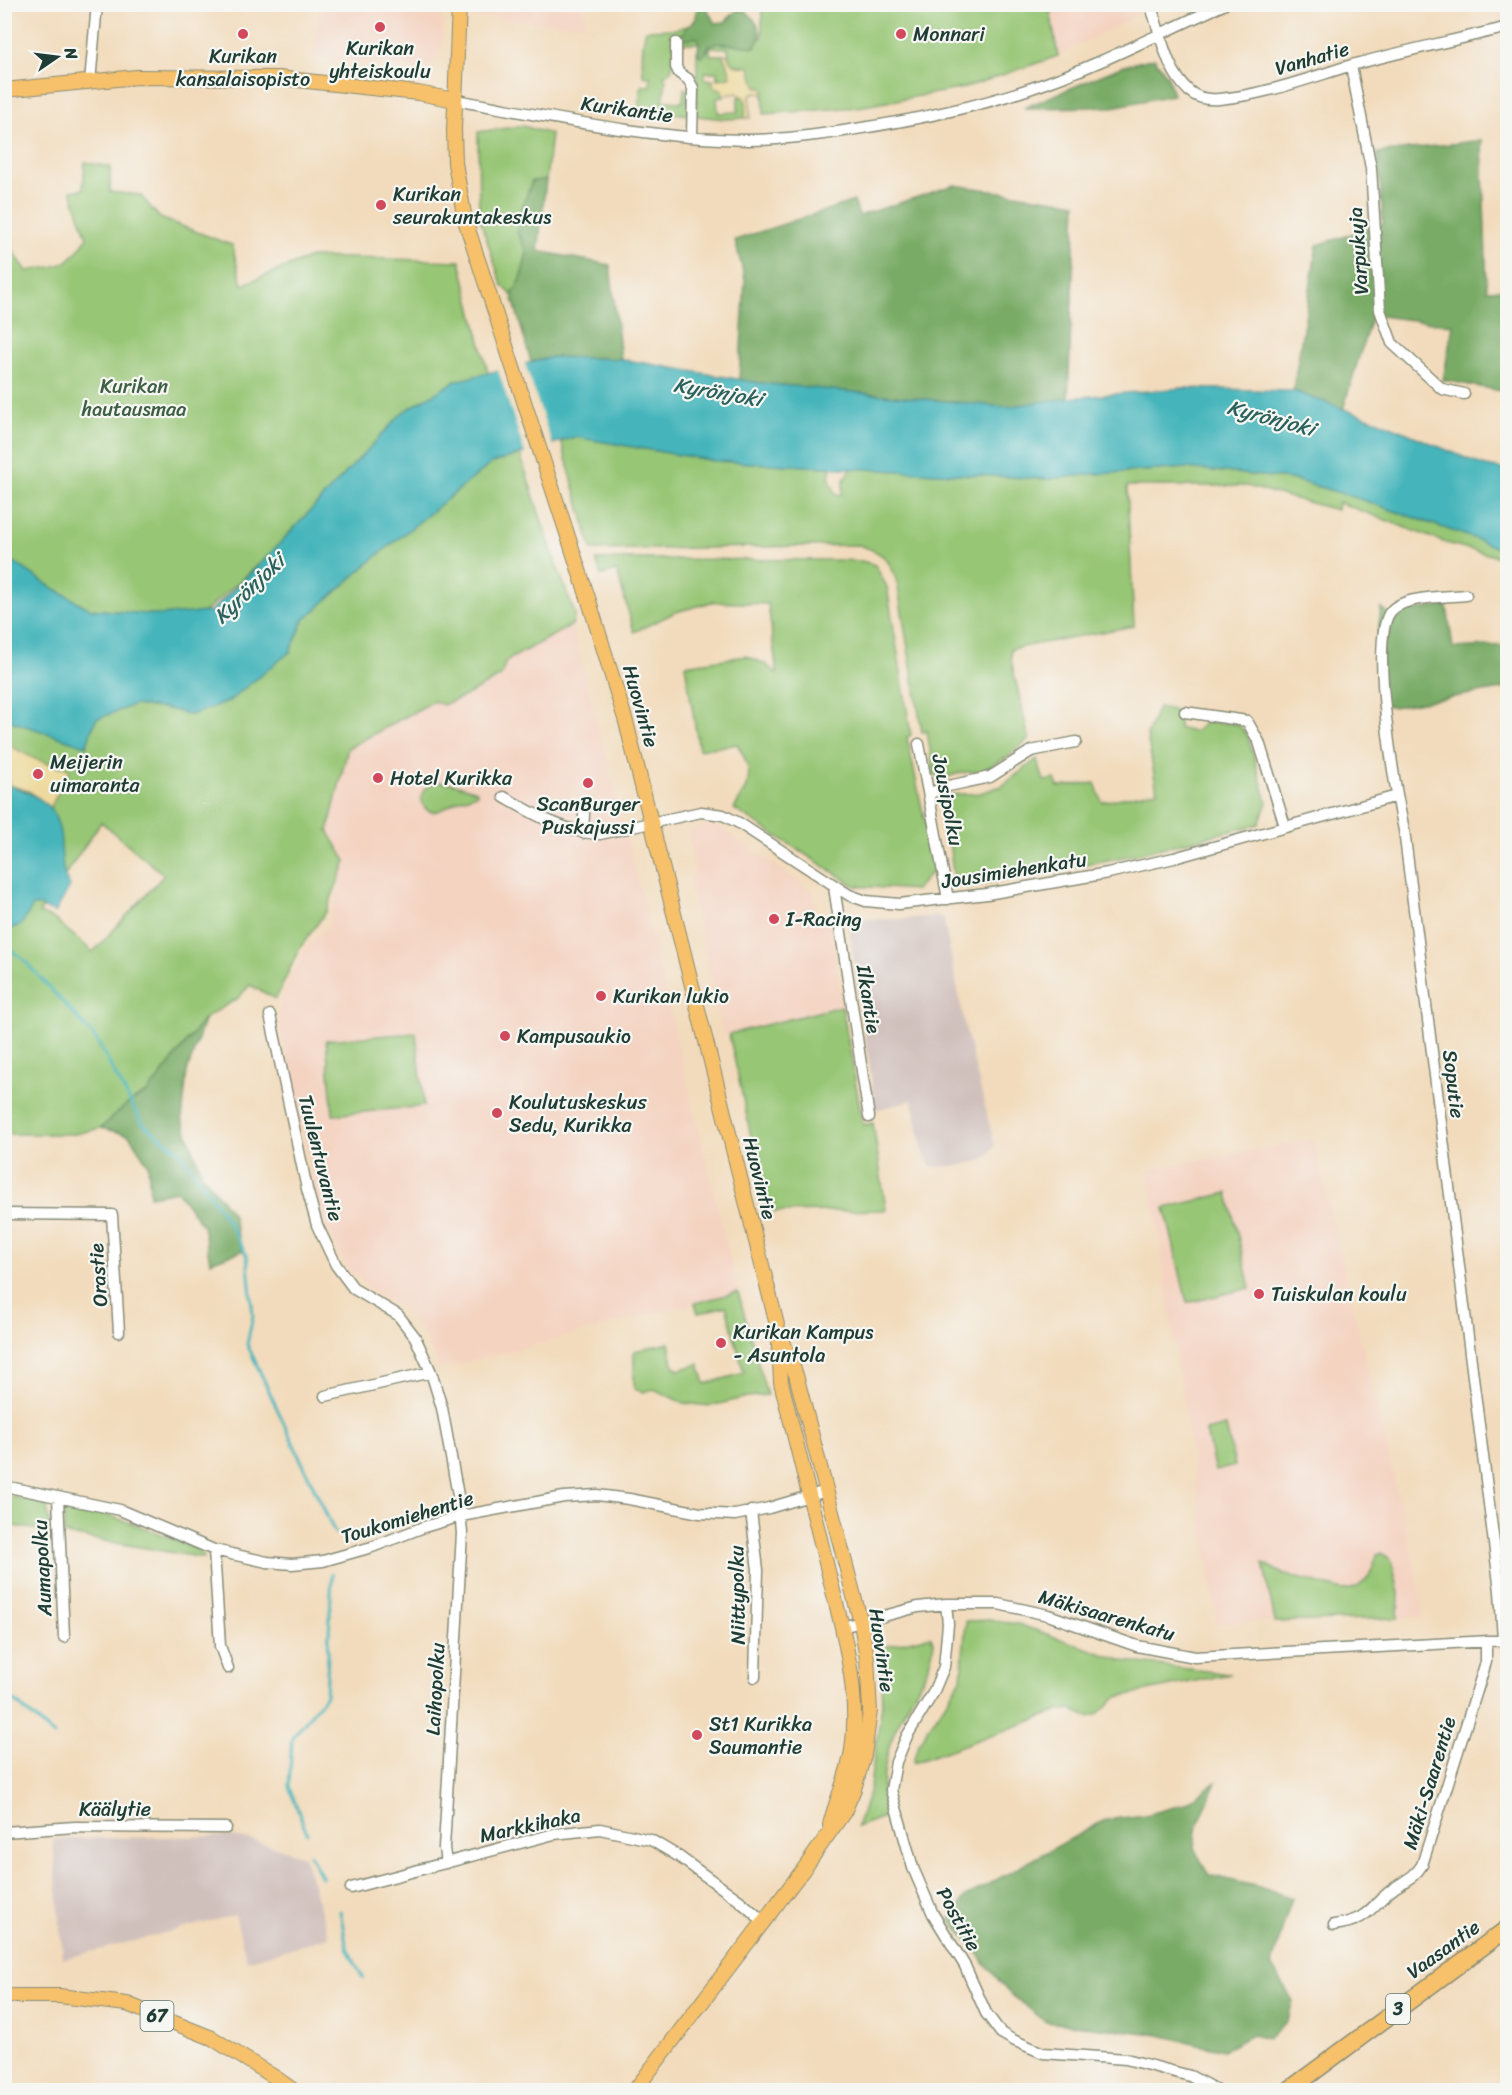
<svg xmlns="http://www.w3.org/2000/svg" width="1512" height="2095" font-family="Sriracha,sans-serif">
  <style>
    .built { fill: #f4d3c1 }
    .industrial { fill: #d0c0bc }
    .green { fill: #97c674; stroke: #5b8254; stroke-width: 1.5; fill-rule: evenodd }
    .forest { fill: #79ab66; stroke: #4c744d; stroke-width: 1.5 }
    .sand { fill: #eeda9e; stroke: #868c69; stroke-width: 1.5 }
    .water { fill: #45b5bb; stroke: #327978; stroke-width: 1.5 }
    .pier { fill: #f2dbbc }
    .lines { fill: none; stroke-linecap: round; stroke-linejoin: round }
    .stream { stroke: #45b5bb; stroke-width: 3 }
    .minor-casing { stroke: #888c78; stroke-width: 13 }
    .major-casing { stroke: #888c78; stroke-width: 16 }
    .highway-casing { stroke: #888c78; stroke-width: 19 }
    .minor { stroke: #fff; stroke-width: 10 }
    .major { stroke: #f6c16b; stroke-width: 14 }
    .highway { stroke: #f6c16b; stroke-width: 16 }
    .poi-dot { fill: #d1495b; stroke: #f6f6f2; stroke-width: 2 }
    .labels { text-anchor: middle; stroke-width: 4.5; stroke-linejoin: round; paint-order: stroke }
    .shield { fill: #f6f6f2; stroke: #60746d; stroke-width: 1.5 }
    .shield-label { font-size: 18px; font-weight: bold; fill: #1f3d34 }
    .poi-label { font-size: 20px; fill: #1f3d34; stroke: #f6f6f2; text-anchor: start }
    .street-label { font-size: 20px; fill: #1f3d34; stroke: #f6f6f2 }
    .park-label { font-size: 20px; fill: #3d5f44; stroke: #f6f6f2 }
    .water-label { font-size: 21px; font-style: italic; fill: #2a615c; stroke: #f6f6f2 }
  </style>
  <rect width="100%" height="100%" fill="#f6f6f2"/>
  <filter id="ink" filterUnits="userSpaceOnUse"><feTurbulence type="fractalNoise" baseFrequency=".0167" numOctaves="2"/><feDisplacementMap in="SourceGraphic" scale="12" xChannelSelector="R" yChannelSelector="G"/><feConvolveMatrix kernelMatrix="1 2 1 2 8 2 1 2 1" color-interpolation-filters="sRGB"/></filter>
  <filter id="wash" filterUnits="userSpaceOnUse"><feTurbulence type="fractalNoise" baseFrequency=".008" numOctaves="4" result="noise"/><feDisplacementMap in="SourceGraphic" scale="24" xChannelSelector="R" yChannelSelector="G"/><feGaussianBlur stdDeviation="1.35" result="paint"/><feColorMatrix in="noise" values="0 0 0 0 0 0 0 0 0 0 0 0 0 0 0 0 0 1.4 0 .05"/><feComposite in="paint" operator="in"/></filter>
  <g filter="url(#wash)">
    <rect width="100%" height="100%" fill="#f2dbbc"/>
    <path class="built" d="M320,5H443L442,45L435,63L420,70L314,56Z
      M472,5H585V25L472,17Z
      M1049,5H1139L1140,14L1058,56Z
      M572,625L641,892L738,1292L440,1369L434,1354L419,1328L399,1306L369,1288L346,1267L327,1228L313,1182L279,1023L280,1003L292,974L305,950L329,924L346,862L328,831L348,748Z
      M715,824L813,891L816,914L832,925L842,1006L723,1035L689,881L695,870L687,831Z
      M1313,1139L1416,1571L1423,1617L1217,1623L1148,1170Z"/>
    <path class="industrial" d="M943,916L966,1031L995,1146L984,1160L958,1166L931,1167L923,1151L912,1100L876,1110L848,919H899Z
      M229,1836L255,1841L304,1856L329,1937L247,1961L235,1915L63,1959L53,1839Z"/>
    <path class="green" d="M1049,4L1058,56L964,88L858,107L764,114L763,88H758L753,79L750,67L733,64L729,59L728,48L710,47V55H722L728,65L731,77L717,78V72H705V79L712,80L714,87L723,90L724,97L717,98L718,113L738,112V98L743,96L746,103L745,118L725,119L697,116V50L699,55L707,52L710,45L716,43L755,47L760,37L762,38V5Z
      M688,26L683,33L698,38L699,43H678L671,71L664,76L666,81L663,101L683,102L684,88L688,91L689,115L639,109L641,86H650V77L643,76C642,62 641,44 646,30L675,29Z
      M523,126L551,134L546,180L532,181L517,232L527,251L521,279L512,295L502,285L479,217L478,132Z
      M85,162L110,167V192L140,195L160,218L232,245L242,285L311,257L460,261L488,373L456,381L403,412L265,559L203,613L157,615L90,609L48,585L14,562L5,559L4,239L27,271C61,265 66,269 87,238L71,191L83,189Z
      M575,437L715,461L831,467L829,477L836,495L842,494L844,479L852,468L1047,479L1094,474L1187,468L1291,479L1354,497L1476,539L1507,552V559L1446,543L1338,502L1337,510L1247,486H1127L1134,626L1011,649V660L1029,739L1006,758L981,771L960,773L941,779L934,775L927,731L922,732L897,582C889,557 883,553 859,545L592,550L561,441Z
      M520,454L552,553L575,614L572,625L506,661L501,676L467,695L443,705L434,701L348,748L328,831L346,861L326,912L299,949L276,999L250,985L237,999L205,1018L148,1092L127,1104L101,1128L75,1134H5V719L86,746L96,719L134,705L169,709L191,715L290,652L304,620L378,555L492,463ZM101,822L164,875L93,952L54,919L39,913Z
      M628,559L839,560L862,561L875,565L887,587L911,735L907,737L935,870L926,878L916,890L855,886L734,809C750,781 756,774 737,744L699,750L685,665L746,656L765,664L777,674L768,604L712,602L676,612L634,632L617,571L601,575L596,560Z
      M1158,707L1179,711V728L1193,732L1207,722L1237,724L1247,734L1267,802L1259,824L1129,856L965,887L954,880L944,804L949,795L980,793L1002,786L1037,759L1044,781L1055,779L1058,787L1095,783L1102,802L1157,791L1147,735Z
      M436,782L452,783L477,791V794C471,796 464,798 459,800C452,803 445,809 438,811C425,815 417,800 424,790C427,786 431,785 436,782Z
      M842,1006L863,1125L873,1123L886,1210L774,1212L766,1206L729,1034Z
      M416,1033L424,1106L333,1115L326,1040Z
      M1228,1193L1250,1288L1187,1303L1165,1208Z
      M738,1292L767,1395L747,1397L711,1406L683,1403L654,1389L643,1392L634,1389V1351L669,1343L673,1364L678,1370L699,1364L705,1384L744,1373L726,1306L698,1313L695,1303Z
      M1226,1426L1235,1466L1215,1471L1206,1431Z
      M5,1496L39,1501L47,1506L50,1531L5,1525Z
      M70,1506C116,1515 158,1533 201,1551L204,1558L64,1534V1513Z
      M1381,1553L1391,1559L1392,1562L1399,1593L1398,1618L1275,1622L1263,1563L1283,1574L1343,1590C1366,1589 1371,1575 1377,1555Z
      M989,1620L1018,1624L1123,1661L1230,1674L1117,1697L1096,1715L1088,1717L1070,1709L1059,1711L913,1763L918,1744L961,1679L966,1621Z
      M930,1636L934,1642C931,1675 907,1701 895,1730C883,1759 881,1787 884,1817L857,1827L869,1792L882,1704L880,1656L883,1647Z"/>
    <path class="forest" d="M704,4L715,23L725,22L737,10L746,11C757,21 766,34 754,47L717,43L710,45L703,57L699,55C697,49 700,44 698,38L679,39L677,35L683,33L688,26L696,19L697,7Z
      M1154,58L1168,77L1173,95L1112,107L1024,108L1123,66Z
      M1482,140L1487,290L1507,289V392L1443,380L1453,325L1372,315L1343,409L1293,391L1317,245L1383,224L1378,153Z
      M546,180L538,251L610,265L621,359L552,357L531,362L512,295L521,279L527,252L517,232L520,213L532,181Z
      M954,185L1076,203L1068,398L1006,407L760,383L739,380L745,280L735,240L854,201L859,216Z
      M1447,606L1453,648L1507,645V688L1393,707L1380,703L1376,650L1381,608L1396,619L1406,611Z
      M205,1018L187,1072L182,1119L202,1174L232,1213L242,1251L210,1262L203,1226L177,1191L150,1196L148,1164L129,1135L101,1128L127,1104L148,1092Z
      M1216,1782L1196,1830L1194,1848L1209,1875L1259,1887L1292,1898L1271,1966L1293,2001L1287,2021L1268,2039L1252,2035L1224,2050L1155,2034L1046,2022L1007,1991L950,1919L965,1897L1105,1820L1146,1815L1185,1804Z"/>
    <path class="sand" d="M722,55H728L729,59L736,66L750,67L753,79L758,88H763L764,94L755,93L750,96V118H745L746,103L743,96H740L738,93L724,95L721,89L714,87L712,80L731,77L728,65Z
      M4,743L35,759L59,767L62,766L70,770L50,808L29,791L8,785L9,765L5,761L7,754Z"/>
    <path class="water" d="M552,357L621,359L760,383L1006,407L1068,398L1183,388L1293,391L1381,422L1482,465L1507,470V552L1476,539L1354,497L1291,479L1187,468L1094,474L1047,479L715,461L575,437L492,463L378,555L304,620L290,652L229,701L191,715L169,709L134,705L96,719L86,746L5,719V559L14,562L48,585L90,609L157,615L210,612L265,559L403,412L456,381Z
      M5,784C41,795 60,806 61,846C62,861 62,874 70,886L55,913L40,906H33L21,925L10,929L5,934Z"/>
    <path class="pier" d="M524,361L553,447L526,456L497,367Z"/>
    <g class="lines">
      <path class="stream" d="M4,946L20,956L94,1036L142,1123L181,1153L229,1223L247,1256L253,1316L247,1344L335,1533
        M4,1692L54,1735
        M307,1833L289,1787L292,1738L326,1695L332,1574
        M309,1854L322,1877
        M340,1911L347,1948L363,1978"/>
    </g>
  </g>
  <g filter="url(#ink)">
    <g class="lines">
      <defs>
        <path id="minor" d="M1150,4C1161,33 1165,69 1189,91C1197,98 1209,100 1219,99C1265,95 1309,78 1352,65C1404,51 1456,40 1508,27
          M676,43V67L679,73L688,79L693,88L692,137
          M1351,66L1371,168L1380,310L1392,343L1442,389L1464,394
          M90,82L97,4
          M455,100C552,117 649,139 748,140C784,140 820,135 856,129C914,120 973,108 1029,89C1096,67 1160,33 1225,4
          M1466,595C1446,597 1404,596 1391,611C1368,637 1396,793 1404,830L1500,1591L1503,1640
          M1185,712L1247,721L1259,742L1285,826
          M919,744L948,899
          M929,794L944,787L990,777L1031,751L1076,742
          M504,797C534,814 565,833 600,834L701,812L723,815L739,823L849,895L866,901L899,904L987,894L1108,873L1174,858L1397,796
          M583,833L584,814
          M834,887L869,1117
          M270,1015L307,1189L317,1225L336,1265L354,1289L398,1315L415,1337L431,1372L442,1408L459,1501L462,1533L444,1848L446,1863
          M4,1214L112,1215L119,1332
          M325,1396L431,1372
          M4,1486L120,1510L214,1550L267,1562L292,1564L323,1561L372,1547L424,1527L461,1516L564,1497L597,1495L629,1499L700,1513L735,1515L769,1508L826,1491
          M58,1497L64,1637
          M751,1511L758,1570L755,1677
          M214,1550L220,1646L228,1668
          M946,1604L948,1624L944,1667L933,1693L907,1736L896,1762L891,1790L913,1868L933,1914L965,1966L986,2013L1001,2033L1013,2040L1043,2053L1126,2059L1190,2076L1216,2090
          M842,1627L918,1607L946,1604H998L1048,1615L1137,1646L1195,1657L1508,1640
          M4,1832L75,1827L226,1828
          M351,1888L554,1834L600,1829L651,1840L678,1856L740,1901L764,1922
          M1334,1925C1370,1920 1369,1907 1393,1889C1404,1881 1415,1877 1422,1865L1486,1662V1641"/>
        <path id="major" d="M459,4L454,130L455,163L465,220L589,601L626,722L778,1329L796,1375L861,1623L867,1659L870,1711L864,1755L854,1789L844,1812L806,1866L635,2090
          M4,90L137,77L279,78L418,93L455,100
          M779,1343L781,1382L842,1627C851,1667 858,1709 852,1750C848,1776 836,1800 830,1825
          M4,1996H59L127,2004L212,2038L276,2078L293,2090"/>
        <path id="highway" d="M1289,2090L1508,1928"/>
      </defs>
      <use href="#minor" class="minor-casing"/>
      <use href="#major" class="major-casing"/>
      <use href="#highway" class="highway-casing"/>
      <use href="#minor" class="minor"/>
      <use href="#major" class="major"/>
      <use href="#highway" class="highway"/>
    </g>
  </g>
  <g class="poi-dot">
    <circle cx="380" cy="27" r="6"/>
    <circle cx="243" cy="34" r="6"/>
    <circle cx="901" cy="34" r="6"/>
    <circle cx="381" cy="205" r="6"/>
    <circle cx="38" cy="774" r="6"/>
    <circle cx="378" cy="778" r="6"/>
    <circle cx="588" cy="783" r="6"/>
    <circle cx="774" cy="919" r="6"/>
    <circle cx="601" cy="996" r="6"/>
    <circle cx="505" cy="1036" r="6"/>
    <circle cx="497" cy="1113" r="6"/>
    <circle cx="1259" cy="1294" r="6"/>
    <circle cx="721" cy="1343" r="6"/>
    <circle cx="697" cy="1735" r="6"/>
  </g>
  <g class="labels">
    <g class="shield">
      <rect x="1386" y="1994" width="24" height="30" rx="4.5"/>
      <rect x="140.5" y="2001" width="33" height="30" rx="4.5"/>
    </g>
    <g class="shield-label">
      <text x="1398" y="2015">3</text>
      <text x="157" y="2022">67</text>
    </g>
    <g class="poi-label">
      <text x="913" y="41">Monnari</text>
      <text x="380" y="55" text-anchor="middle">Kurikan<tspan x="380" dy="23">yhteiskoulu</tspan></text>
      <text x="243" y="63" text-anchor="middle">Kurikan<tspan x="243" dy="23">kansalaisopisto</tspan></text>
      <text x="393" y="201">Kurikan<tspan x="393" dy="23">seurakuntakeskus</tspan></text>
      <text x="50" y="769">Meijerin<tspan x="50" dy="23">uimaranta</tspan></text>
      <text x="390" y="785">Hotel Kurikka</text>
      <text x="588" y="811" text-anchor="middle">ScanBurger<tspan x="588" dy="23">Puskajussi</tspan></text>
      <text x="786" y="926">I-Racing</text>
      <text x="613" y="1003">Kurikan lukio</text>
      <text x="517" y="1043">Kampusaukio</text>
      <text x="509" y="1109">Koulutuskeskus<tspan x="509" dy="23">Sedu, Kurikka</tspan></text>
      <text x="1271" y="1301">Tuiskulan koulu</text>
      <text x="733" y="1339">Kurikan Kampus<tspan x="733" dy="23">- Asuntola</tspan></text>
      <text x="709" y="1731">St1 Kurikka<tspan x="709" dy="23">Saumantie</tspan></text>
    </g>
    <g class="street-label">
      <text transform="translate(1312 58) rotate(-16)" y="7">Vanhatie</text>
      <text transform="translate(627 109) rotate(8)" y="7">Kurikantie</text>
      <text transform="translate(1358 251) rotate(-94)" y="7">Varpukuja</text>
      <text transform="translate(641 706) rotate(74)" y="7">Huovintie</text>
      <text transform="translate(948 800) rotate(79)" y="7">Jousipolku</text>
      <text transform="translate(1014 870) rotate(-9)" y="7">Jousimiehenkatu</text>
      <text transform="translate(869 999) rotate(81)" y="7">Ilkantie</text>
      <text transform="translate(1454 1084) rotate(83)" y="7">Soputie</text>
      <text transform="translate(321 1158) rotate(76)" y="7">Tuulentuvantie</text>
      <text transform="translate(760 1178) rotate(76)" y="7">Huovintie</text>
      <text transform="translate(98 1275) rotate(-94)" y="7">Orastie</text>
      <text transform="translate(407 1517) rotate(-17)" y="7">Toukomiehentie</text>
      <text transform="translate(42 1568) rotate(-93)" y="7">Aumapolku</text>
      <text transform="translate(737 1595) rotate(-91)" y="7">Niittypolku</text>
      <text transform="translate(1107 1615) rotate(16)" y="7">Mäkisaarenkatu</text>
      <text transform="translate(882 1650) rotate(82)" y="7">Huovintie</text>
      <text transform="translate(435 1689) rotate(-87)" y="7">Laihopolku</text>
      <text transform="translate(1429 1783) rotate(-73)" y="7">Mäki-Saarentie</text>
      <text x="115" y="1816">Käälytie</text>
      <text transform="translate(530 1825) rotate(-12)" y="7">Markkihaka</text>
      <text transform="translate(959 1919) rotate(61)" y="7">Postitie</text>
      <text transform="translate(1443 1949) rotate(-36)" y="7">Vaasantie</text>
    </g>
    <g class="park-label">
      <text x="134" y="393">Kurikan<tspan x="134" dy="23">hautausmaa</tspan></text>
    </g>
    <g class="water-label">
      <text transform="translate(718 392) rotate(10)" y="7">Kyrönjoki</text>
      <text transform="translate(1271 418) rotate(15)" y="7">Kyrönjoki</text>
      <text transform="translate(249 589) rotate(-44)" y="7">Kyrönjoki</text>
    </g>
  </g>
  <rect width="1512" height="2095" fill="none" stroke="#f6f6f2" stroke-width="24"/>
  <g transform="translate(57 57) rotate(76)" stroke="#f6f6f2" stroke-width="4.5" paint-order="stroke">
  <path d="M0-4.5L10 22L0 15L-10 22Z" fill="#1f3d34"/>
  <text y="-9" font-size="16" font-weight="bold" text-anchor="middle" fill="#1f3d34">N</text>
  </g>
</svg>
